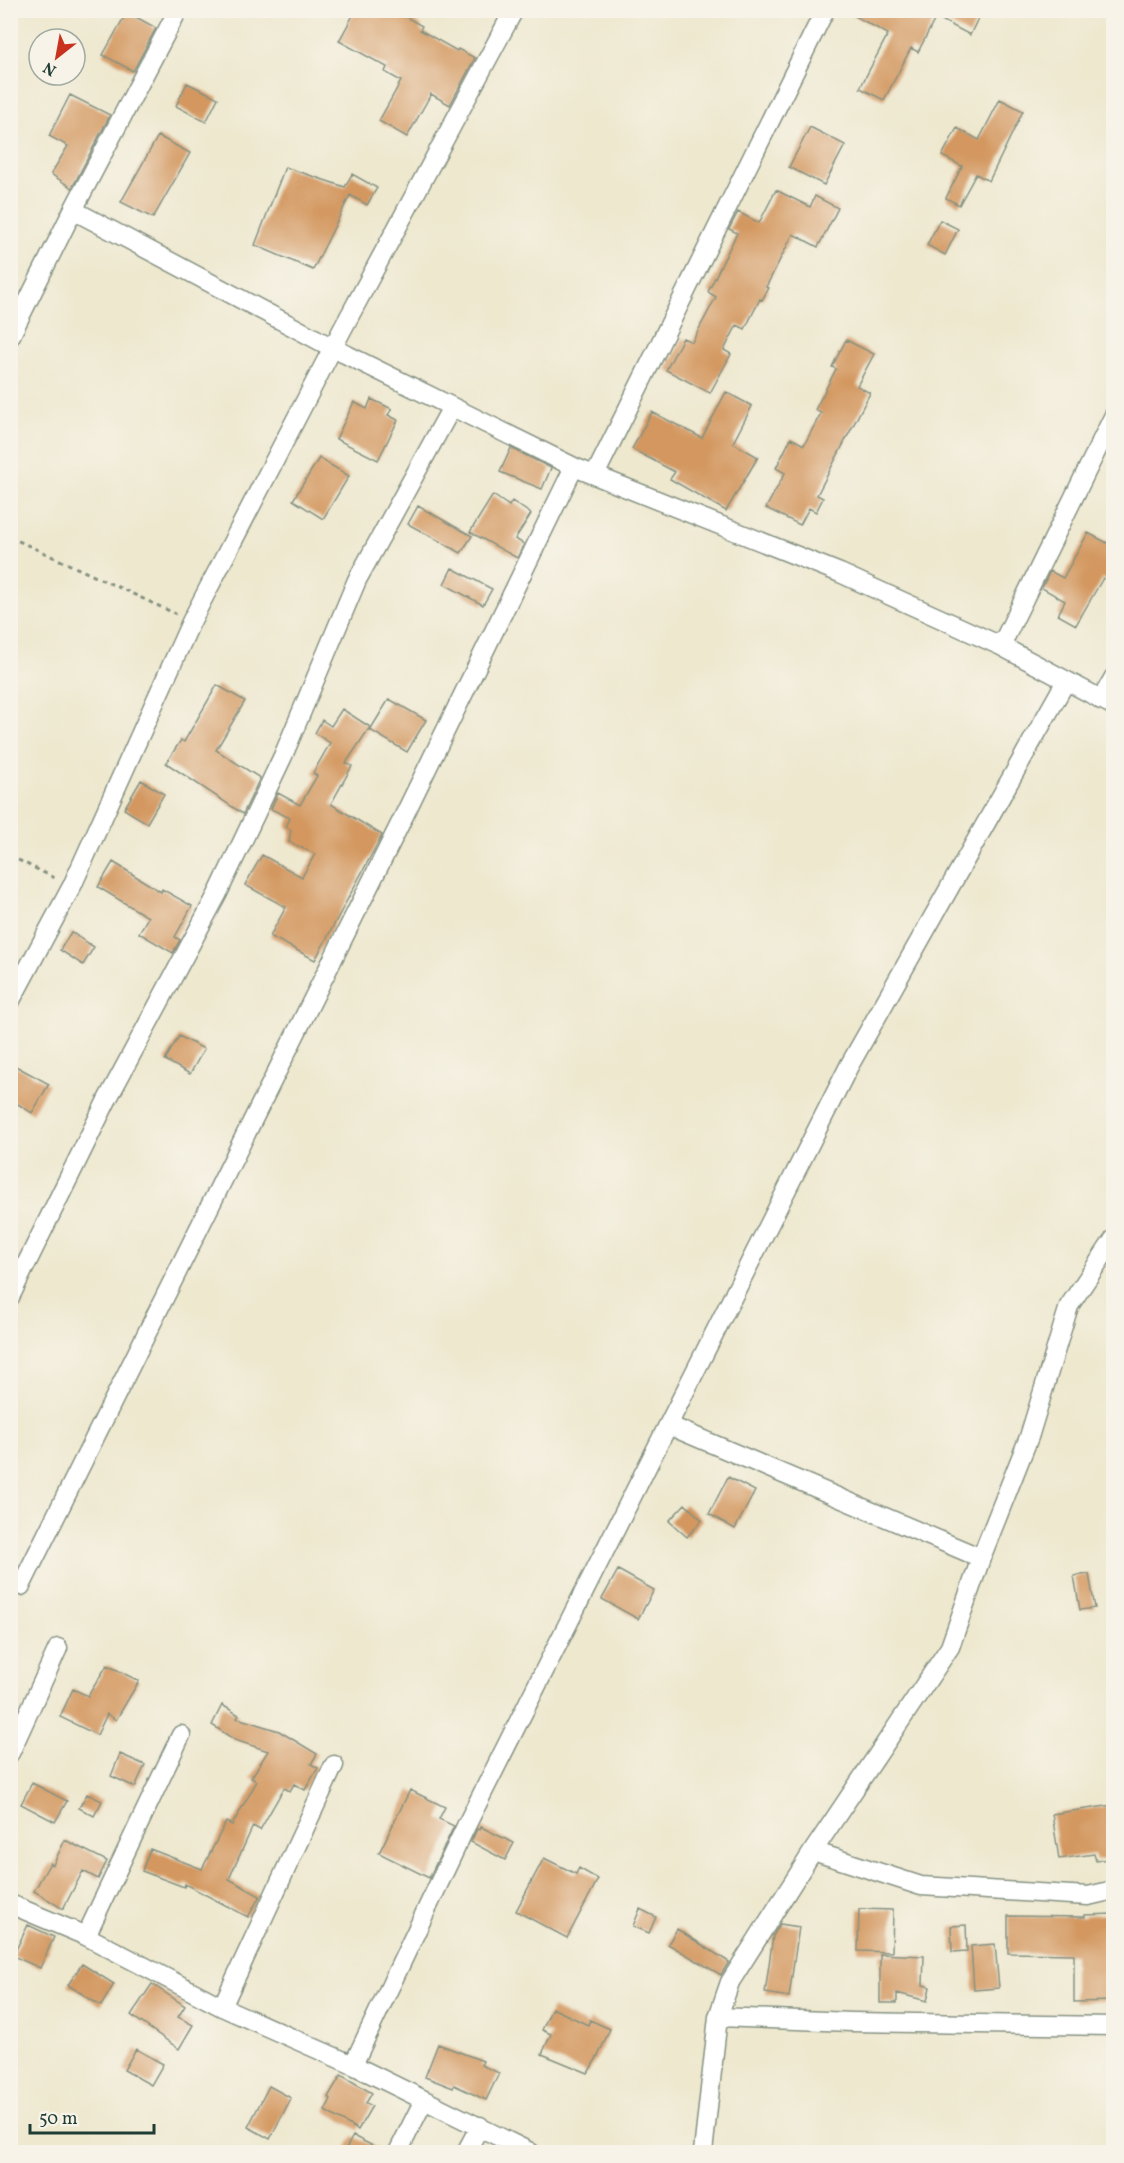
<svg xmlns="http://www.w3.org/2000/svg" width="1124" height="2163" font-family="Vollkorn,serif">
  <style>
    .building { fill: #d3975e }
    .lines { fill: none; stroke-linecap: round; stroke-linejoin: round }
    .minor-casing { stroke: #869282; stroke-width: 21 }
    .path { stroke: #869282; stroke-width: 3; stroke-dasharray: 4.5 4.5; stroke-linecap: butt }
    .minor { stroke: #fff; stroke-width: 18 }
  </style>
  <rect width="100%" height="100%" fill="#f7f3e8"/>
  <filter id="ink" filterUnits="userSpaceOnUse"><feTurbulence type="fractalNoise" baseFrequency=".0167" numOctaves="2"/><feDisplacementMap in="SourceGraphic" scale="12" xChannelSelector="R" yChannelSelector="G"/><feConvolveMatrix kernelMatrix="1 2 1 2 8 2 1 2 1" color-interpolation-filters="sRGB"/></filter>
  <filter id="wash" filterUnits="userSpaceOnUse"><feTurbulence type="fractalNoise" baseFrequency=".008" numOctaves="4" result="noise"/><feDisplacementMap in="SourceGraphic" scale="24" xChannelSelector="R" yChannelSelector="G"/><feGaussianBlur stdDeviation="1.35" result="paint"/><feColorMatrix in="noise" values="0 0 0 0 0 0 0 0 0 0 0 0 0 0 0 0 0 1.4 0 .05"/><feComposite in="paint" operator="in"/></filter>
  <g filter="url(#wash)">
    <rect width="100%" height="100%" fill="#eee8cf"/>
    <g id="blocks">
      <path class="building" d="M356,10H394L422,26L420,30L457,51L458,49L475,58L450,105L431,94L407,137L379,121L401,81L385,72L387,67L339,41Z
        M844,10H982L970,35L936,17L918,52L911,48L884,100L860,88L888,34Z
        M127,12L156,28L133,71L103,55Z
        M187,83L218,98L206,122L176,106Z
        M70,95L110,115L72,188L51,174L68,146L49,136Z
        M1000,99L1023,111L989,181L976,174L959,205L946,198L962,166L942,156L957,128L979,140Z
        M810,127L845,145L824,185L789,167Z
        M158,136L190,153L153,218L121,202Z
        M285,167L345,187L352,174L377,188L367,205L350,195L313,270L255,245Z
        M776,190L810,207L815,196L838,208L818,247L793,234L792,236L766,287L769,288L762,300L760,299L745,329L737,325L724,350L731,354L710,393L666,370L683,338L692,342L716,297L708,292L737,233L729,229L738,212L759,223Z
        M940,220L958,229L945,255L927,245Z
        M846,340L874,354L857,386L870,393L817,495L823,498L816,512L809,508L800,525L766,508L785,473L776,468L791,438L804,445L821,413L815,410L836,369L832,367Z
        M726,392L752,406L733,443L758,457L726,511L670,479L675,472L632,449L652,412L702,438Z
        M371,399L392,409L388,415L398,420L378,460L336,439L354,402L367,409Z
        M511,448L551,468L542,489L500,472Z
        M319,458L349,476L323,519L293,500Z
        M493,495L509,506L512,501L531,514L515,539L524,544L517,558L470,532Z
        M418,506L472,536L461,553L408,524Z
        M1088,533L1113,546V574L1109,582L1103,578L1076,625L1058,615L1065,601L1042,588L1050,571L1063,578Z
        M452,568L492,589L483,605L444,584Z
        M217,685L245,701L216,750L260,778L243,814L166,763L181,740L184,742Z
        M389,699L426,720L407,752L370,730Z
        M342,709L370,727L346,763L352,766L331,804L382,835L315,960L270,936L286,907L245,885L262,855L302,877L315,854L289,842L291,830L286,827L290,818L271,809L278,793L300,805L317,776L313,773L330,743L315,733L322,720L331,726Z
        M141,780L164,794L147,823L124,809Z
        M113,862L161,892L162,889L192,906L175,937L180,940L173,953L139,933L148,917L98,887Z
        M71,932L94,947L83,965L60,950Z
        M179,1036L204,1049L190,1074L165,1060Z
        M10,1063L49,1084L32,1113L10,1099Z
        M728,1477L755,1491L735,1529L709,1514Z
        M685,1504L702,1520L687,1537L669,1521Z
        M618,1570L654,1590L638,1619L602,1599Z
        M1089,1574L1095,1608L1080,1610L1074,1576Z
        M107,1665L139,1681L116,1720L107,1714L97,1735L60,1717L73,1689L88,1696Z
        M222,1705L239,1715L237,1718L279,1731L317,1754L311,1764L318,1768L305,1790L294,1784L290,1791L284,1788L260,1830L253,1826L229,1879L260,1896L248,1917L185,1884L184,1887L142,1871L150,1849L202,1869L226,1822L232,1825L257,1781L251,1778L268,1751L235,1740L212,1725Z
        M120,1754L145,1765L135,1787L111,1776Z
        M32,1783L67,1801L55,1822L21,1804Z
        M410,1790L445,1807L439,1819L454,1826L429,1878L379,1853Z
        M87,1794L102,1801L94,1816L79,1808Z
        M1113,1805V1858L1096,1861L1094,1854L1059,1859L1052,1814Z
        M481,1827L514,1843L505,1860L471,1842L477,1829L480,1830Z
        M65,1840L107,1861L98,1879L83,1871L63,1909L34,1891L50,1863L53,1865Z
        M544,1858L576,1874L579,1868L598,1879L567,1938L516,1911Z
        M640,1909L656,1917L649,1933L633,1926Z
        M859,1909L893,1910L892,1952L858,1951Z
        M1113,1914V2001L1074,2002V1954L1008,1953V1916L1085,1917V1915Z
        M780,1924L799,1927L789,1997L765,1993L773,1936Z
        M28,1925L54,1937L40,1968L13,1956Z
        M966,1925L967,1951L952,1952L951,1926Z
        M677,1929L729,1962L721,1975L668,1944Z
        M995,1944L999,1988L974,1990L971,1946Z
        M880,1954L924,1956L923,1985L930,1987L927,2001L897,1993V2003H880Z
        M82,1964L114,1984L101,2006L68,1985Z
        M152,1984L185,2006L178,2017L193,2025L179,2049L131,2015Z
        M552,2008L588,2025L590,2020L610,2029L598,2056L588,2073L542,2054L551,2034L542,2030Z
        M438,2044L483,2061L481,2065L499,2073L486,2100L454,2085L453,2088L425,2077Z
        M136,2049L163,2064L151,2085L124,2070Z
        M341,2075L372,2093L366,2103L372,2106L358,2130L325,2111L331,2099L328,2097Z
        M269,2086L291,2098L270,2139L248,2127Z
        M353,2136L385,2152H344Z"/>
    </g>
  </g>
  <g filter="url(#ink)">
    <use href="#blocks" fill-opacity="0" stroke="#869282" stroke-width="1.5"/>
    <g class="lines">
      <defs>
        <path id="minor" d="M73,210L333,348L574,467L840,573L1001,646L1114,706
          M10,337L73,210L178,10
          M595,475L825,10
          M1001,646L1114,415
          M1101,700L1114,677
          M10,1002L72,886L191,622L342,330L514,10
          M10,1297L107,1100L218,893L283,756L357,580L452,407
          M668,1425L981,1558
          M21,1586L399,826L574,467
          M10,1753L58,1648
          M813,1851L921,1886L1088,1896L1114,1890
          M10,1904L86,1936L222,2007L353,2065L530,2152
          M86,1936L181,1735
          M222,2007L334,1765
          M718,2017L852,2022L1114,2026
          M353,2065L466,1826L849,1066L1066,681
          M398,2152L424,2100
          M466,2152L480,2126
          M703,2152L718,2017L730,1982L813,1851L950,1647L981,1558L1029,1437L1069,1306L1114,1239"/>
      </defs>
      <use href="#minor" class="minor-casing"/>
      <path class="path" d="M10,537L176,614
        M10,856L57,879"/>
      <use href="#minor" class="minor"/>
    </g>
  </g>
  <rect width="1124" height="2163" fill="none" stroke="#f7f3e8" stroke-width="36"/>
  <g transform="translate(57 57) rotate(211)"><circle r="28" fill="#f7f3e8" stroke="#a1aaa0" stroke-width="1.5"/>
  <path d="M0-4.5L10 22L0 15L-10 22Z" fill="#c8321e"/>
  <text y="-9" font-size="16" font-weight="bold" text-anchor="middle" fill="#1f3d34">N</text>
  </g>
  <path d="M30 2124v9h124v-9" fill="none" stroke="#1f3d34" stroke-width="3"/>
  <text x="39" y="2124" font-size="18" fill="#1f3d34" stroke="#f7f3e8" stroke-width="4.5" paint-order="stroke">50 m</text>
</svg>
